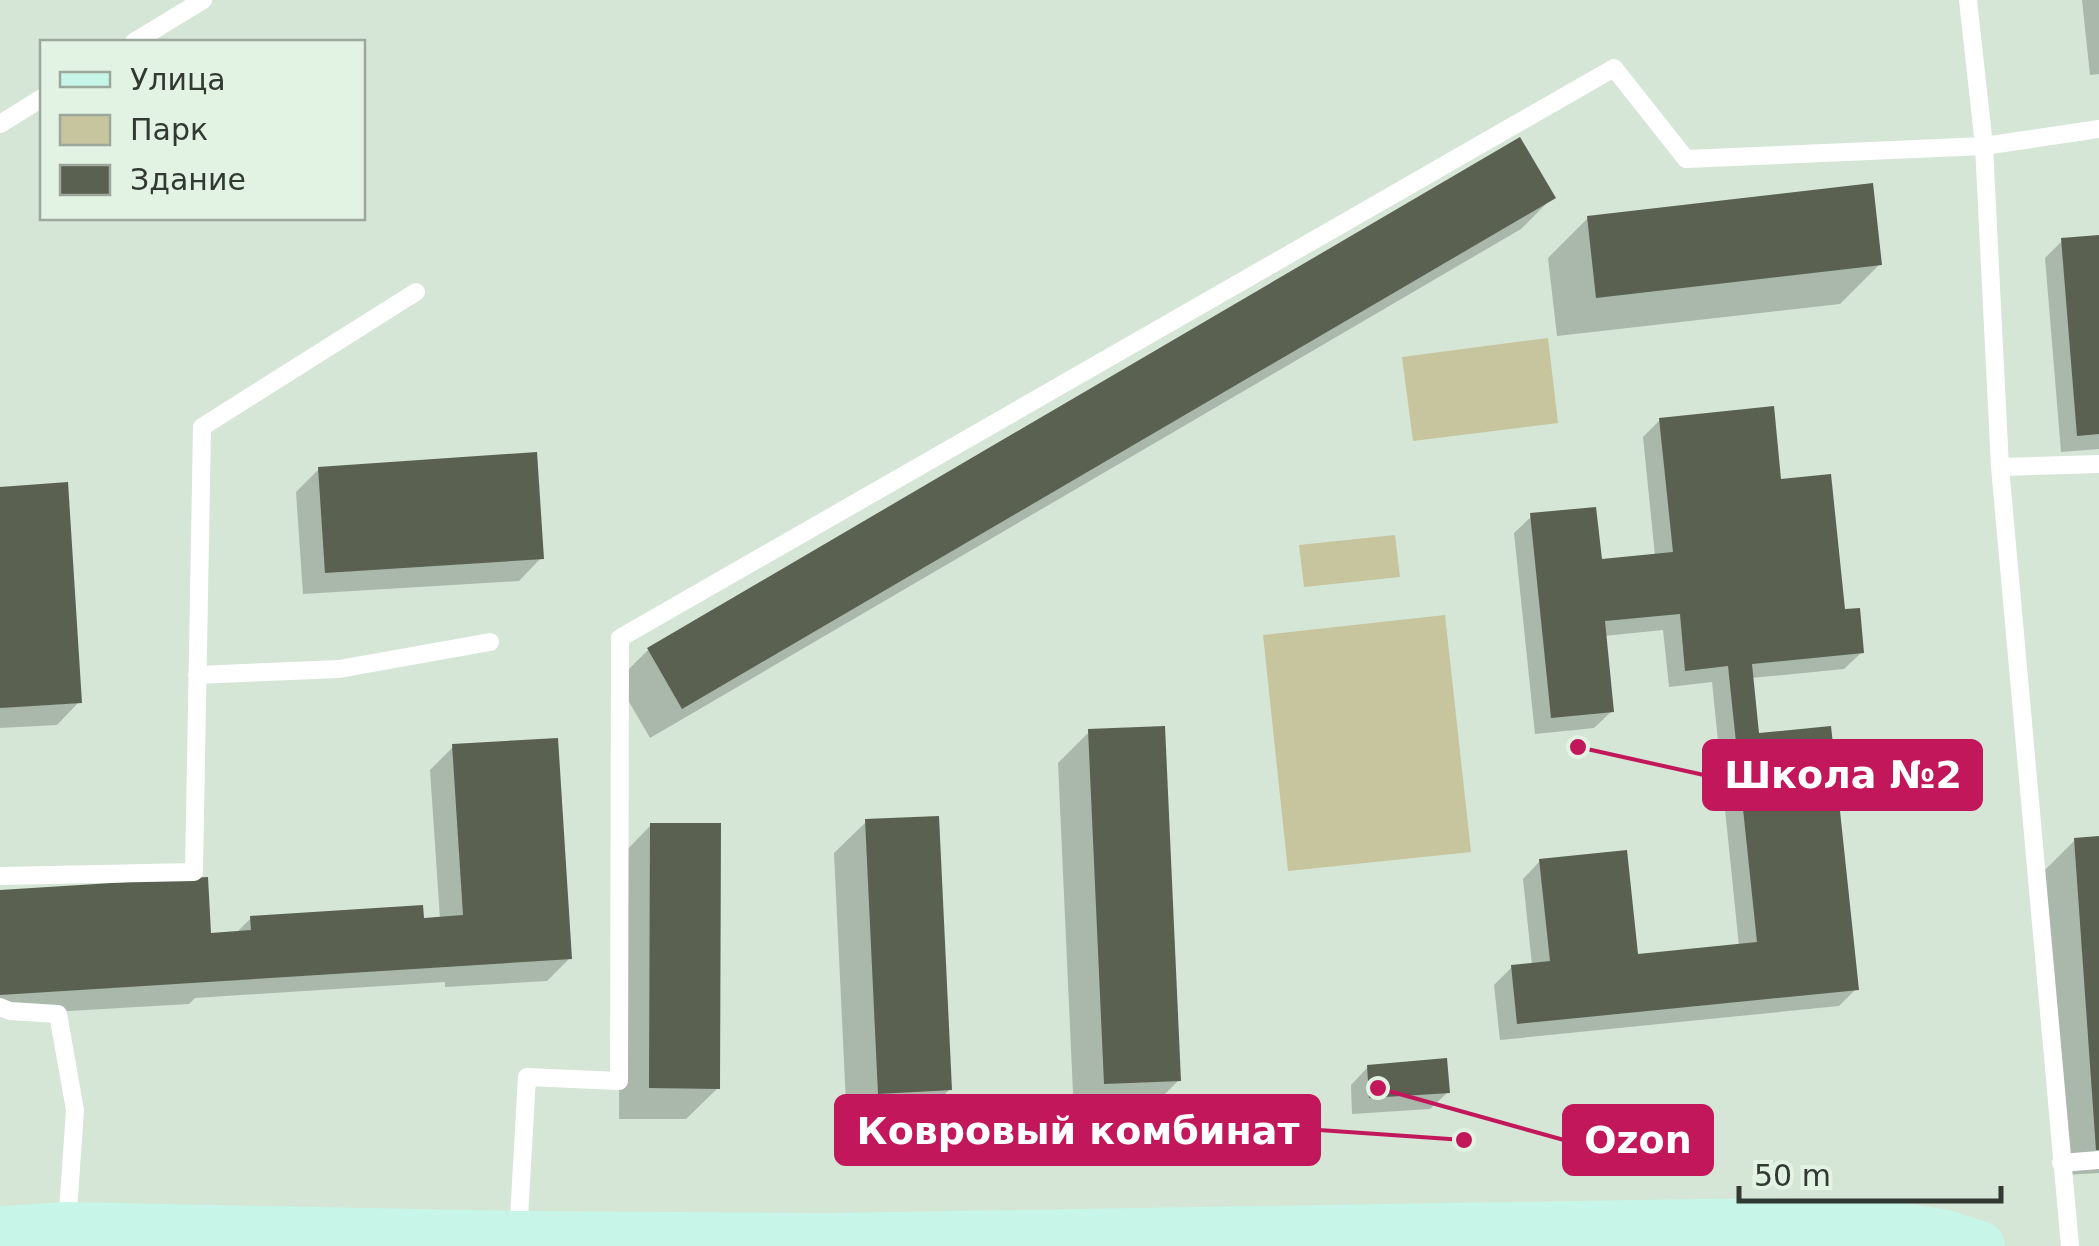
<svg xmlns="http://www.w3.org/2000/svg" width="2099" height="1246" font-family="'DejaVu Sans',sans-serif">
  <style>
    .green { fill: #c7c59d }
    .shadow { fill: #0003 }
    .building { fill: #5a6150 }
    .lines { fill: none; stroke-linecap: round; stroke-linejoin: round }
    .service { stroke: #fff; stroke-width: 18 }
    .secondary { stroke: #c7f5e7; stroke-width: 50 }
    .leader { fill: none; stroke: #c2185b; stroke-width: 4 }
    .callout-dot { fill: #c2185b; stroke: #e2f2e3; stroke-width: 4 }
    .callout { fill: #c2185b; stroke: #c2185b; stroke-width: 4 }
    .callout-label { font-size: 38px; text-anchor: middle; font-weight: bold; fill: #fff }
  </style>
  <rect width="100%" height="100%" fill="#d5e5d6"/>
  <path class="green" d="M1548,338L1558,423L1413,441L1402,357Z
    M1395,535L1400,577L1304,587L1299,545Z
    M1445,615L1471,852L1288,871L1263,635Z"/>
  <path class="shadow" d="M2082,0H2099V74L2090,75Z
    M1553,197L1521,229L650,738L617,681L648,650Z
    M1588,218L1880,264L1840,304L1557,336L1548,258Z
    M2099,237V449L2061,452L2045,258L2063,240Z
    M1660,420L1779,482L1862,652L1844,669L1751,678L1757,735L1856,989L1839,1006L1500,1040L1494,985L1512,967L1532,965L1523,879L1540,861L1635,956L1739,946L1712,682L1669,687L1663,630L1604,636L1612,711L1594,728L1535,734L1514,533L1532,516L1599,562L1655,556L1643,437Z
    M319,469L541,558L519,581L303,594L296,492Z
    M0,489L79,702L57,725L0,728Z
    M1089,732L1179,1080L1147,1112L1074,1115L1058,763Z
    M453,747L570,958L547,981L445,987V982L195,998L189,1004L0,1015V892L209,935L236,933L251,918L440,919L430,770Z
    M866,822L950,1089L918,1121L847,1124L834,853Z
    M651,825L718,1088L686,1119H619L620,857Z
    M2099,838V1173L2065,1175L2044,871L2075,840Z
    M1368,1067L1448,1092L1430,1109L1352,1114L1351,1085Z"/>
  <path class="building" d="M1520,137L1556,198L682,709L647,648Z
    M1873,183L1882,265L1596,298L1587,216Z
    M2099,235V434L2077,436L2061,238Z
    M1774,406L1781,479L1831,474L1845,609L1860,608L1864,653L1752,664L1759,733L1831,726L1859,990L1517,1024L1511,965L1550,961L1539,859L1627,850L1638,954L1757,942L1728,666L1685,671L1680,614L1605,621L1614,712L1551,718L1530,513L1596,507L1602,559L1673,552L1659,418Z
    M537,452L544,559L325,573L318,467Z
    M68,482L82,703L0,708V487Z
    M1165,726L1181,1081L1104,1084L1088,729Z
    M558,738L572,959L0,995V890L208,877L211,933L251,930L250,916L423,905L424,918L463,915L452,744Z
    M939,816L952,1090L878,1094L865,819Z
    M650,823H721L720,1089L649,1088Z
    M2099,836V1150H2096L2074,838Z
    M1447,1058L1450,1093L1369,1098L1367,1065Z"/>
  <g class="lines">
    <path class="service" d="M134,42L203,0
      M0,124L42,98
      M2000,467L2099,464
      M197,675L339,669L490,642
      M0,876L194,872L202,427L416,292
      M0,1007L10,1011L58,1014L75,1110L67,1226
      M2061,1163L2099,1160
      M518,1235L527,1077L619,1081L620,638L1614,68L1686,159L1984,146L1968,0
      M2070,1246L2000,467L1984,146L2099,129"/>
    <path class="secondary" d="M0,1231L67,1227L518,1236L823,1238L1763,1223L1898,1227L1946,1235L1980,1246"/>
  </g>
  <path class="leader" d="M1578 747L1704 775M1464 1140L1319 1130M1378 1088L1564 1140"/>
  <g class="callout-dot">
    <circle cx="1578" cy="747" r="10"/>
    <circle cx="1464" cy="1140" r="10"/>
    <circle cx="1378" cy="1088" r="10"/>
  </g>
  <g class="callout">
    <rect x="1704" y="741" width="277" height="68" rx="10"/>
    <rect x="836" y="1096" width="483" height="68" rx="10"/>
    <rect x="1564" y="1106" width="148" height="68" rx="10"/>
  </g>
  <g class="callout-label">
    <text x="1843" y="788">Школа №2</text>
    <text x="1078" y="1144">Ковровый комбинат</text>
    <text x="1638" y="1153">Ozon</text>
  </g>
  <rect x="40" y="40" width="325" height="180" fill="#e2f2e3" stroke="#9ca89c" stroke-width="2.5"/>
  <rect x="60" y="72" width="50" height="15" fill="#c7f5e7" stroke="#9ca89c" stroke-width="2.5"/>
  <text x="130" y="90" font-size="30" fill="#323832">Улица</text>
  <rect x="60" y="115" width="50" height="30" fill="#c7c59d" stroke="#9ca89c" stroke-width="2.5"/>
  <text x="130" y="140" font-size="30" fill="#323832">Парк</text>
  <rect x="60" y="165" width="50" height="30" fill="#5a6150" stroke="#9ca89c" stroke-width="2.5"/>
  <text x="130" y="190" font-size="30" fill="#323832">Здание</text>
  <path d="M1739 1186v15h262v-15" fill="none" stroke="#323832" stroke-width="5"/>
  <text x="1754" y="1186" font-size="30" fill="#323832" stroke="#e2f2e3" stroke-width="8" paint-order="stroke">50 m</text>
</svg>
